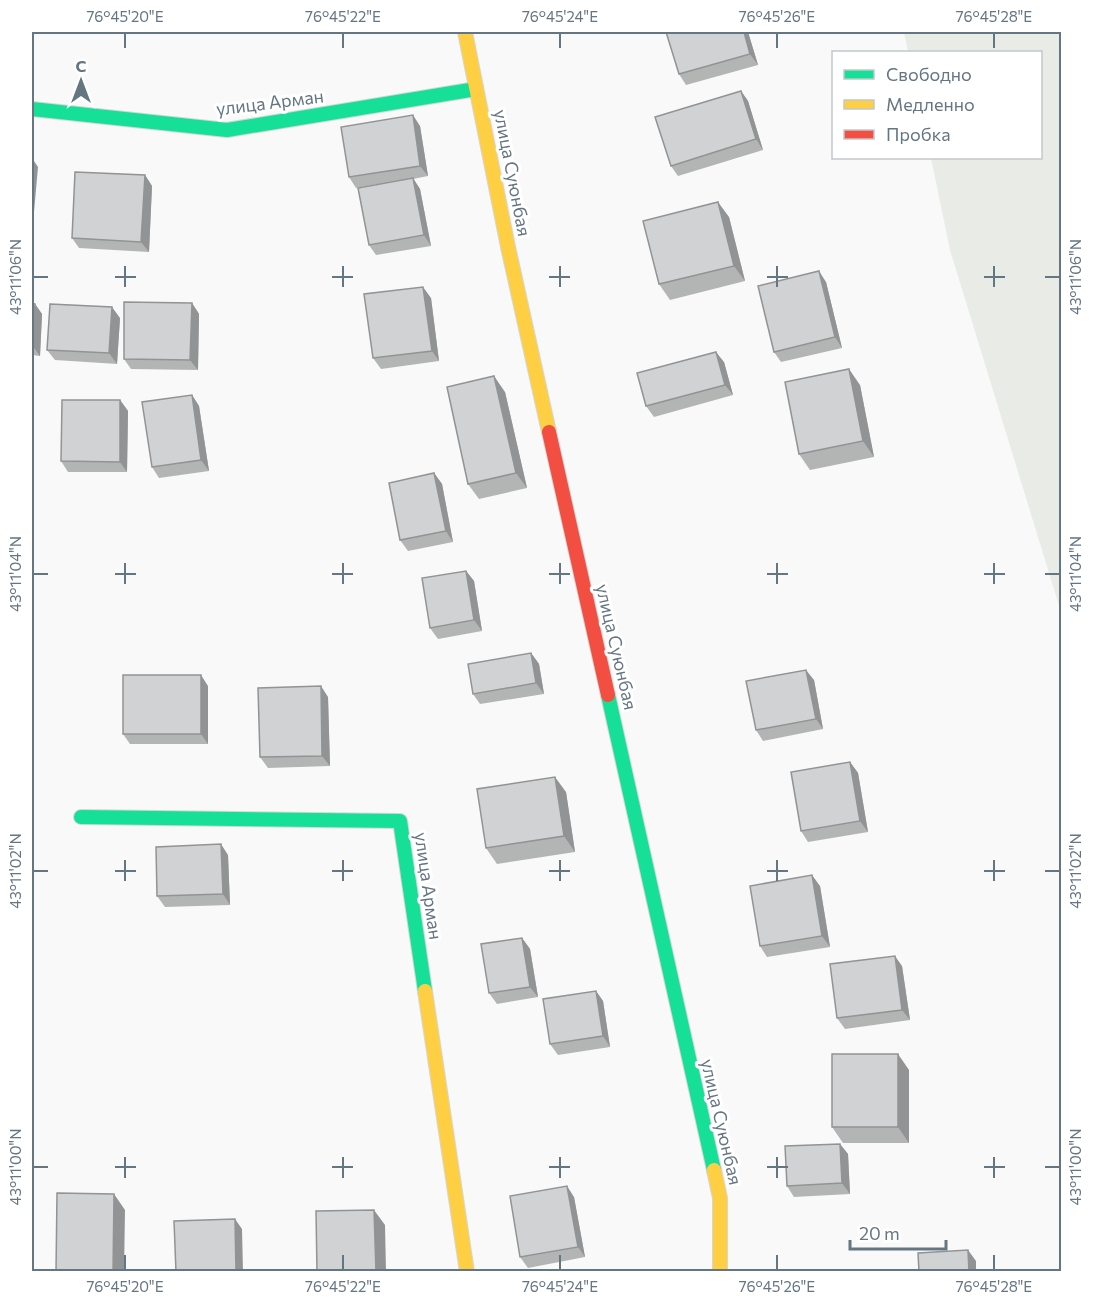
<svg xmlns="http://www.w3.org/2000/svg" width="1093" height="1303" font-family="Commissioner,sans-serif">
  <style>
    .green { fill: #e8ebe6 }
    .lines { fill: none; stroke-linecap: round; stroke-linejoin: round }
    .fast-casing { stroke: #d5d6d7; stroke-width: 16 }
    .slow-casing { stroke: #d5d6d7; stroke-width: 16 }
    .jam-casing { stroke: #d5d6d7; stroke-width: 16 }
    .fast { stroke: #16e098; stroke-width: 14 }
    .slow { stroke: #ffcf43; stroke-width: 14 }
    .jam { stroke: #f24e42; stroke-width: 14 }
    .wall { fill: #b3b5b5 }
    .shaded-wall { fill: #929394 }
    .building { fill: #d0d2d3; stroke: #929394; stroke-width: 1.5 }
    .ticks { fill: none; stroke: #657683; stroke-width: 2 }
    .labels { text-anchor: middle; stroke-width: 6; stroke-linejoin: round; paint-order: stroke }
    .street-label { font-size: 18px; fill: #657683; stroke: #fff }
    .neatline { fill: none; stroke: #657683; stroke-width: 2 }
    .ticks-label { font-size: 15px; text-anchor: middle; fill: #657683 }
  </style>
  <rect width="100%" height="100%" fill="#f9f9f9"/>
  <path class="green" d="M904,32H1061V612L950,250L931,158H1040V52H908Z"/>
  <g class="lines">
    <defs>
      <path id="fast" d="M32,109L227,130L476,89
        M608,695L714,1170
        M81,817L400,821L425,991"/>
      <path id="slow" d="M465,32L508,247L549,432
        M425,991L467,1272
        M714,1170L720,1198V1272"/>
      <path id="jam" d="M549,432L608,695"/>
    </defs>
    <use href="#fast" class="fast-casing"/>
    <use href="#slow" class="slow-casing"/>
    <use href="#jam" class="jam-casing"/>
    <use href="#fast" class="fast"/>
    <use href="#slow" class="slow"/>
    <use href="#jam" class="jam"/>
  </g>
  <path class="wall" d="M748,32L758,65L686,85L679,74Z
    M741,91L748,101L763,150L678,176L671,166Z
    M420,126L428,176L413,179L420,189L431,246L376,255L369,245L378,184L356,188L349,177Z
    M145,175L152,186L149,252L79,248L72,238Z
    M729,217L745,281L670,300L659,284Z
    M826,282L842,348L781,362L774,352Z
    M431,298L439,361L381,369L373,358Z
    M32,303L35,304L42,314L40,356L32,355Z
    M192,303L199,314L198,370L131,369L124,359Z
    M120,318L117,364L55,360L47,350Z
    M724,362L733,395L654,417L646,406Z
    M860,385L874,457L810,470L799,454Z
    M505,392L527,488L479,499L468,484Z
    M192,395L199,406L209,471L159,478L152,467Z
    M120,400L128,411L127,472H68L61,461Z
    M434,473L442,484L453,542L408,551L400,540Z
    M466,571L474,581L482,631L438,639L430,628Z
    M531,653L539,664L544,694L480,704L473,694Z
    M814,680L823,729L763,741L756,730Z
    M208,686V744H130L123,734Z
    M328,697L330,766L268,768L260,757Z
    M850,762L858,773L868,832L808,842L801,831Z
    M566,792L575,852L497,864L486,848Z
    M228,855L230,905L165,907L157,896Z
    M820,886L830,947L767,957L760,946Z
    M522,938L530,949L538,997L497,1004L489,993Z
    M902,966L910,1020L845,1029L837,1018Z
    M596,991L603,1001L610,1047L558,1055L550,1044Z
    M909,1070V1143H843L832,1127Z
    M840,1144L848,1154L850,1194L794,1197L787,1186Z
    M574,1197L585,1257L528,1268L520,1257Z"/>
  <path class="shaded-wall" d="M744,32H748L758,65L750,54Z
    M741,91L748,101L763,150L756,139Z
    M413,115L420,126L428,176L420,166Z
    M32,158L38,167L33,223L32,221Z
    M145,175L152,186L149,252L141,242Z
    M413,178L420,189L431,246L424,235Z
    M718,202L729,217L745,281L734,266Z
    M819,271L826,282L842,348L835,337Z
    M423,287L431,298L439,361L432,351Z
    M192,303L199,314L198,370L190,360Z
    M35,304L42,314L40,356L32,345Z
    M112,307L120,318L117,364L109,353Z
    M716,352L724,362L733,395L725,385Z
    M849,369L860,385L874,457L863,441Z
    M494,376L505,392L527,488L516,473Z
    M192,395L199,406L209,471L201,460Z
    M120,400L128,411L127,472L120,462Z
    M434,473L442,484L453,542L446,531Z
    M466,571L474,581L482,631L474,620Z
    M531,653L539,664L544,694L536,683Z
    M806,670L814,680L823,729L816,719Z
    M201,675L208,686V744L201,734Z
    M321,686L328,697L330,766L322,756Z
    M850,762L858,773L868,832L860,821Z
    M555,777L566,792L575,852L564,836Z
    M221,844L228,855L230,905L223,894Z
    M812,875L820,886L830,947L822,936Z
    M522,938L530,949L538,997L530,987Z
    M895,956L902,966L910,1020L902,1010Z
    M596,991L603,1001L610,1047L603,1036Z
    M898,1054L909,1070V1143L898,1127Z
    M840,1144L848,1154L850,1194L842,1183Z
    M567,1186L574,1197L585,1257L578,1247Z
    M114,1194L125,1210L124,1272H113Z
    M374,1210L385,1225L386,1272H376Z
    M235,1219L242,1229L243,1272H236Z
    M32,1229L33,1231L32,1272Z
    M968,1250L976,1261V1272H969Z"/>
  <path class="building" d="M666,32H744L750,54L679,74Z
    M741,91L756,139L671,166L655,117Z
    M413,115L420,166L349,177L341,127Z
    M75,172L145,175L141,242L72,238Z
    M413,178L424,235L369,245L358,188Z
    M718,202L734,266L659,284L643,221Z
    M819,271L835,337L774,352L758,286Z
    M423,287L432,351L373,358L364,294Z
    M124,302L192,303L190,360L124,359Z
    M32,303L35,304L32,345Z
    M50,304L112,307L109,353L47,350Z
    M716,352L725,385L646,406L637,373Z
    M849,369L863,441L799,454L785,382Z
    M494,376L516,473L468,484L447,387Z
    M192,395L201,460L152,467L142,402Z
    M62,400H120V462L61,461Z
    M434,473L446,531L400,540L389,483Z
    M466,571L474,620L430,628L422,578Z
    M531,653L536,683L473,694L468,664Z
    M806,670L816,719L756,730L746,681Z
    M123,675H201V734H123Z
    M321,686L322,756L260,757L258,688Z
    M850,762L860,821L801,831L791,772Z
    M555,777L564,836L486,848L477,789Z
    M221,844L223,894L157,896L156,847Z
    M812,875L822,936L760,946L750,886Z
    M522,938L530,987L489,993L481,944Z
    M895,956L902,1010L837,1018L830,964Z
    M596,991L603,1036L550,1044L543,999Z
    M832,1054H898V1127H832Z
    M840,1144L842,1183L787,1186L785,1146Z
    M567,1186L578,1247L520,1257L510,1196Z
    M57,1193L114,1194L113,1272H56Z
    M374,1210L376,1272H317L316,1211Z
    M235,1219L236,1272H176L174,1221Z
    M968,1250L969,1272H919L918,1253Z"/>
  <path class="ticks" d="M125,33V48M343,33V48M560,33V48M777,33V48M994,33V48M125,266V287M343,266V287M560,266V287M777,266V287M994,266V287M33,277H48M115,277H136M332,277H353M549,277H570M767,277H788M984,277H1005M1045,277H1060M125,563V584M343,563V584M560,563V584M777,563V584M994,563V584M33,574H48M115,574H136M332,574H353M549,574H570M767,574H788M984,574H1005M1045,574H1060M125,860V881M343,860V881M560,860V881M777,860V881M994,860V881M33,871H48M115,871H136M332,871H353M549,871H570M767,871H788M984,871H1005M1045,871H1060M125,1157V1178M343,1157V1178M560,1157V1178M777,1157V1178M994,1157V1178M33,1167H48M115,1167H136M332,1167H353M549,1167H570M767,1167H788M984,1167H1005M1045,1167H1060M125,1255V1270M343,1255V1270M560,1255V1270M777,1255V1270M994,1255V1270"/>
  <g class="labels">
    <g class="street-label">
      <text transform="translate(270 103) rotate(-7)" y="6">улица Арман</text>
      <text transform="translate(512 173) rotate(79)" y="6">улица Суюнбая</text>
      <text transform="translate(616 647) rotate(77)" y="6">улица Суюнбая</text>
      <text transform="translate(428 886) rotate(82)" y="6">улица Арман</text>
      <text transform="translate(721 1122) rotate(77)" y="6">улица Суюнбая</text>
    </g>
  </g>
  <rect width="1093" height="1303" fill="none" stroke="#ffffff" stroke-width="66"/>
  <rect x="832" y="51" width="210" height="108" fill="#ffffff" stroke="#c1c8cd" stroke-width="1.5"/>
  <rect x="844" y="70" width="30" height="9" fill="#16e098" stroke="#c1c8cd" stroke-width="1.5"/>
  <text x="886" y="81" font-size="18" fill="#657683">Свободно</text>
  <rect x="844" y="100" width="30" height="9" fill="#ffcf43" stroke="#c1c8cd" stroke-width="1.5"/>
  <text x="886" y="111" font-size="18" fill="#657683">Медленно</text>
  <rect x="844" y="130" width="30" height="9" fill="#f24e42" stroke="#c1c8cd" stroke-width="1.5"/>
  <text x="886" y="141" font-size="18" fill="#657683">Пробка</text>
  <g transform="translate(81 81)" stroke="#ffffff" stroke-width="4.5" paint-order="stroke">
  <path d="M0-4.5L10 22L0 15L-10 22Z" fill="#657683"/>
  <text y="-9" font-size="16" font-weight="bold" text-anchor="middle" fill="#657683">С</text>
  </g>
  <path d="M850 1240v9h96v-9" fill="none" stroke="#657683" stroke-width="3"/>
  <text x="859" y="1240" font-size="18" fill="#657683" stroke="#ffffff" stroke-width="4.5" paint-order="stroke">20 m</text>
  <rect x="33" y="33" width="1027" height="1237" class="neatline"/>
  <g class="ticks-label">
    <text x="125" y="22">76°45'20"E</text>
    <text x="343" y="22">76°45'22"E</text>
    <text x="560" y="22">76°45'24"E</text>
    <text x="777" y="22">76°45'26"E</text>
    <text x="994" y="22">76°45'28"E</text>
    <text transform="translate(16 277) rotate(-90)" y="5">43°11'06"N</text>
    <text transform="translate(1076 277) rotate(-90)" y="5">43°11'06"N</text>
    <text transform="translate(16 574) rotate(-90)" y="5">43°11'04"N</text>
    <text transform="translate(1076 574) rotate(-90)" y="5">43°11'04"N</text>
    <text transform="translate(16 871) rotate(-90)" y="5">43°11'02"N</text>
    <text transform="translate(1076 871) rotate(-90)" y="5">43°11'02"N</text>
    <text transform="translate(16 1167) rotate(-90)" y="5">43°11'00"N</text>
    <text transform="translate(1076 1167) rotate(-90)" y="5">43°11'00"N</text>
    <text x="125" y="1292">76°45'20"E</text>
    <text x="343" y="1292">76°45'22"E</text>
    <text x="560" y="1292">76°45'24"E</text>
    <text x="777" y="1292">76°45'26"E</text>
    <text x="994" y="1292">76°45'28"E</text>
  </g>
</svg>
